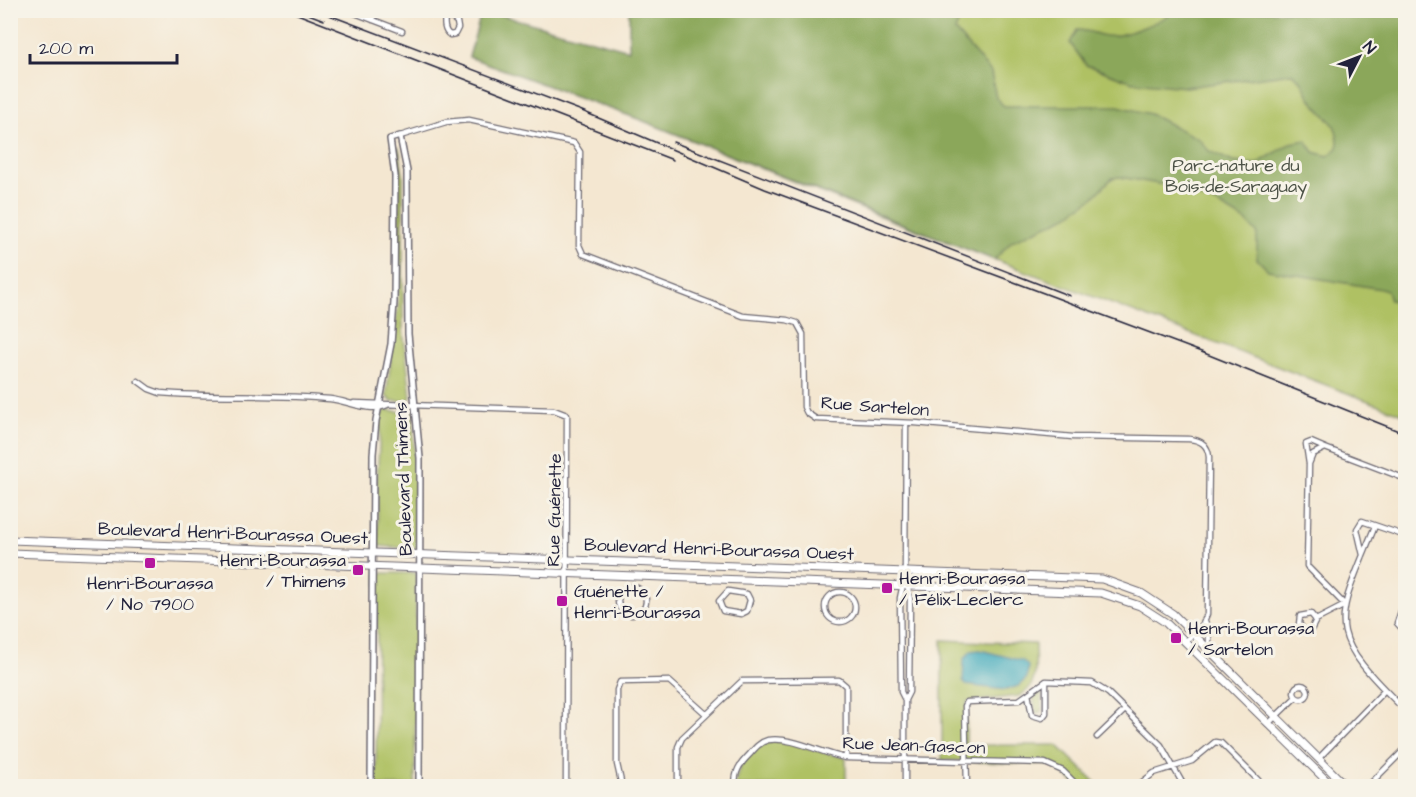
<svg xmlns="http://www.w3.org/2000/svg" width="1416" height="797" font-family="'Architects Daughter',sans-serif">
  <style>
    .green { fill: #afc164; stroke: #687250; stroke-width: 1.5 }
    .forest { fill: #8ba75a; stroke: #56644a; stroke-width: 1.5 }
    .water { fill: #3ca9bc; stroke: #2f667c; stroke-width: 1.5 }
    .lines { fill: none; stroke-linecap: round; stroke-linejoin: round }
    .minor-casing { stroke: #6c6770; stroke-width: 7 }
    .tertiary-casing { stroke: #6c6770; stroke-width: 8 }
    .primary-casing { stroke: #6c6770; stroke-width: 9 }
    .minor { stroke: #fff; stroke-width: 4.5 }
    .tertiary { stroke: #fff; stroke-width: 5 }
    .primary { stroke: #fff; stroke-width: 7 }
    .tram { stroke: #22223b; stroke-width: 1.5 }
    .poi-dot { fill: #b5179e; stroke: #f7f3e8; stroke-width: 2 }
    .labels { text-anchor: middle; stroke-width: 6; stroke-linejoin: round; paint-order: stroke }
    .park-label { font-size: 18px; fill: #4c5247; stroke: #f7f3e8 }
    .street-label { font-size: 18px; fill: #22223b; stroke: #f7f3e8 }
    .poi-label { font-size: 18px; fill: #22223b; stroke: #f7f3e8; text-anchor: start }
  </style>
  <rect width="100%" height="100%" fill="#f7f3e8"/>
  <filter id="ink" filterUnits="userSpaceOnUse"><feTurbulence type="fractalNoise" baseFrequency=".0167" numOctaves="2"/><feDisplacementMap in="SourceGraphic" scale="12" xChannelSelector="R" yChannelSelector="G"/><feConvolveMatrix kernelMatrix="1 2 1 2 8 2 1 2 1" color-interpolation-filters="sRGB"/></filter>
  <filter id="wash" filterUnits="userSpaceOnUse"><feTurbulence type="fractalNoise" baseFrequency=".008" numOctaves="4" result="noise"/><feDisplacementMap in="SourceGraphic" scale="24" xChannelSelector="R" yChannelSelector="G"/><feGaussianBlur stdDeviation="1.35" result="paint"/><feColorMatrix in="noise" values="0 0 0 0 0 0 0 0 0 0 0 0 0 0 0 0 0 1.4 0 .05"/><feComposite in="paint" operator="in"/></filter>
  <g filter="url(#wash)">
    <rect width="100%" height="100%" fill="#f4e7d1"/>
    <path class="green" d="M482,10L629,50V11H1405V415L877,215L641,120L469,57Z
      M397,147L399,148L403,175V329L411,397L407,401H391L386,396L398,306L399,176Z
      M386,410L413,413L417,549L378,546L377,480L381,415Z
      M377,573H416L415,786H376Z
      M942,640L1035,644C1035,663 1040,687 1019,696L967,702L966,745H1057L1099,786H1078L1054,765L942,760Z
      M1041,688L1042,711L1036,713L1033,697Z
      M778,740L846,758V786H735C739,759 750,745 778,740Z"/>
    <path class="forest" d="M482,10L629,50V11H963L955,31L991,72L996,98L1004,106H1118L1150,114L1199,139L1209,151L1233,162L1257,164L1291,143L1306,140L1314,152L1328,156L1338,148C1339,119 1325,120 1311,99C1302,86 1307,84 1292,73L1186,87L1133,82L1086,65L1070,43L1077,30C1088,30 1095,34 1106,36C1121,38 1163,21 1173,11H1405V303L1390,300L1387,290L1268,270L1257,259V233L1246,221L1217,204L1164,185L1120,177L1112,178L1093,198L1063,218L1012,241L994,260L641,120L469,57Z"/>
    <path class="water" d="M980,650L1023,661L1028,666L1027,678L1018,686L1006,690L966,685L963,681L964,659L971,651Z"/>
  </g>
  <g filter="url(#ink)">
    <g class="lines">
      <defs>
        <path id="minor" d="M347,10L402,31
          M445,10C445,19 442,30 450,35L455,34L458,28L457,22L452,18H445
          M373,20L375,10
          M400,136L446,122L469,120L574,143L580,152L579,245L583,254L743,316L787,320L797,323L803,334L804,407L807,413L816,419L915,423L1073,437L1189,439C1201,440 1208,445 1209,457L1207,614L1203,624L1185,642
          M138,381L149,389L160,393C216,398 273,393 330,399C348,401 371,413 387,405
          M354,403L554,410L567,415L566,786
          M1309,464L1306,444L1311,442L1325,448
          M1375,526C1334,627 1323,630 1406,711
          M1363,555L1357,529L1362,521L1406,536
          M905,575L900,598L901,692L905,700V786
          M618 601a14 14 0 1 1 28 0a14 14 0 1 1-28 0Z
          M728,591L747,594L750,600L747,611L741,614L723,611L719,601Z
          M825 607a15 15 0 1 1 30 0a15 15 0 1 1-30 0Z
          M1406,597L1397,623L1406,633
          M1316,620L1311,614L1300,616L1299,624L1305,631L1311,630L1316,620L1345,605L1307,566L1309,464L1313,454L1325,448L1406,479
          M1205,621L1209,631V648
          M1294 692a7 7 0 1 1 14 0a7 7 0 1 1-14 0Z
          M1028,694L1032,715L1042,718L1046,713V681
          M905,700L909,692L910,600L905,571L906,423
          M1268,724L1296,697
          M1097,737L1125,710
          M1318,759L1385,690
          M622,786L617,764V690L620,682L669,681L706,714
          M678,786V747L682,738L742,681L839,680L846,686V758
          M735,786C735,771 739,765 750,754C755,748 760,742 768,740C791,736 823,754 846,758L1045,763L1063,771L1078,786
          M967,786L965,706L967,702L1019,700L1046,681L1092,683L1108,693L1161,745L1184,786
          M1137,786L1154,773L1192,761L1215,742L1221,743L1264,786
          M1368,786L1406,748"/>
        <path id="tertiary" d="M371,786L373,454L376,421L391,344L394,302L395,176L390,139L400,136L407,171L408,334L420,458L419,786"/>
        <path id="primary" d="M10,540L1102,579L1141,593L1173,614L1346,786
          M10,553L1101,593L1140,606L1165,622L1332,786"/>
      </defs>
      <use href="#minor" class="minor-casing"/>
      <use href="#tertiary" class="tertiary-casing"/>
      <use href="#primary" class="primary-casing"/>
      <use href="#minor" class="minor"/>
      <use href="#tertiary" class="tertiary"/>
      <use href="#primary" class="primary"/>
      <path class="tram" d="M287,10L673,160
        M298,10L324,20
        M316,10L582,111L765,189L1204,353L1406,434
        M673,142L1070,296"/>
    </g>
  </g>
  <g class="poi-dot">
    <rect x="144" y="557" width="12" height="12" rx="3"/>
    <rect x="352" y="564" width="12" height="12" rx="3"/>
    <rect x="881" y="582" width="12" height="12" rx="3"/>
    <rect x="556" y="595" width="12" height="12" rx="3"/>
    <rect x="1170" y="632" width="12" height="12" rx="3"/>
  </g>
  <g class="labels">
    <g class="park-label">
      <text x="1236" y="171">Parc-nature du<tspan x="1236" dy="21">Bois-de-Saraguay</tspan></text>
    </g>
    <g class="street-label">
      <text transform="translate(875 406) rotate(4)" y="6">Rue Sartelon</text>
      <text transform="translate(403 479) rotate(-92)" y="6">Boulevard Thimens</text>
      <text transform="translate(554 510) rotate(-89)" y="6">Rue Guénette</text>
      <text transform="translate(233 533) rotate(2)" y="6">Boulevard Henri-Bourassa Ouest</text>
      <text transform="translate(719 549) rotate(2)" y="6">Boulevard Henri-Bourassa Ouest</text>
      <text transform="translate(914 745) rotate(2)" y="6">Rue Jean-Gascon</text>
    </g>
    <g class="poi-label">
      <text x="346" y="566" text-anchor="end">Henri-Bourassa<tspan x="346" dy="21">/ Thimens</tspan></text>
      <text x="899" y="584">Henri-Bourassa<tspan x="899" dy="21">/ Félix-Leclerc</tspan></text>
      <text x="150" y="589" text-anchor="middle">Henri-Bourassa<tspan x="150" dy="21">/ No 7900</tspan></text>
      <text x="574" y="597">Guénette /<tspan x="574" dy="21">Henri-Bourassa</tspan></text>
      <text x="1188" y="634">Henri-Bourassa<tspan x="1188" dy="21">/ Sartelon</tspan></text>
    </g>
  </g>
  <rect width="1416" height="797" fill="none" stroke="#f7f3e8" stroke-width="36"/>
  <g transform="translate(1359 57) rotate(48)" stroke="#f7f3e8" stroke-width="4.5" paint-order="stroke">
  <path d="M0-4.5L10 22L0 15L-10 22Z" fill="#22223b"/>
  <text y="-9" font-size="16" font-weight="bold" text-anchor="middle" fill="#22223b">N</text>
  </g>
  <path d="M30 54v9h147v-9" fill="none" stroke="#22223b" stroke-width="3"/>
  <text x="39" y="54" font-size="18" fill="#22223b" stroke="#f7f3e8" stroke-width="4.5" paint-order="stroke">200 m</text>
</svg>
